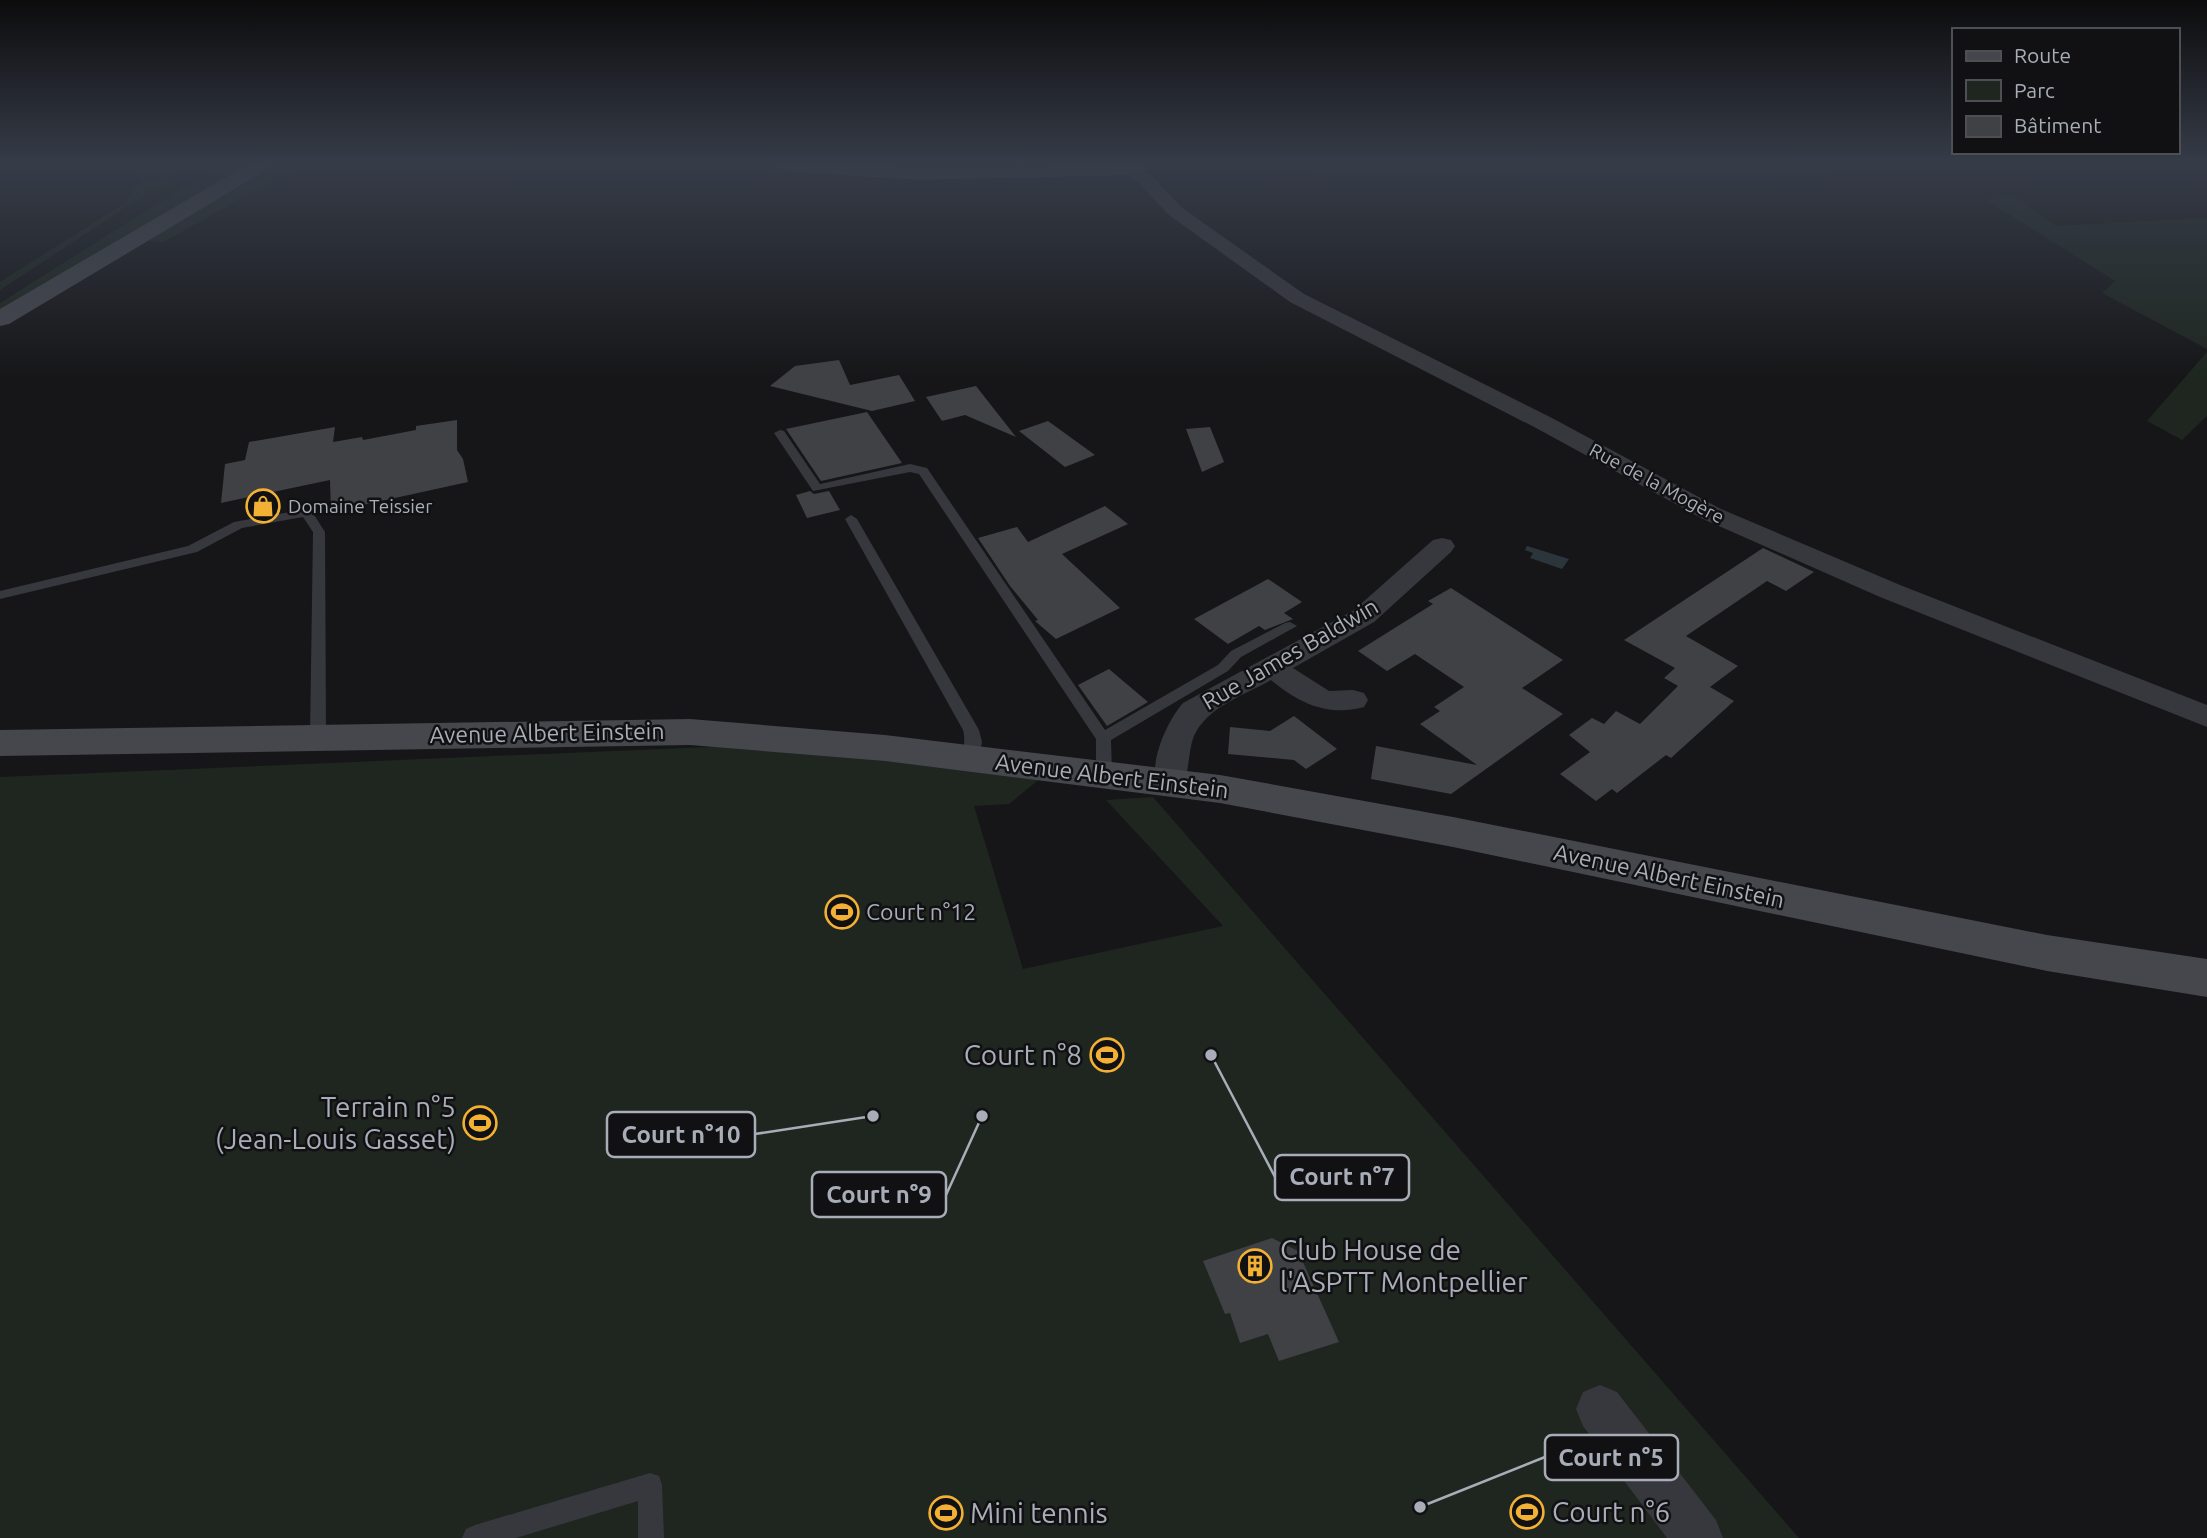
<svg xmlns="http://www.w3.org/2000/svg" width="2207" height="1538" font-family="Ubuntu,sans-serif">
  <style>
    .green { fill: #1e261f }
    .water { fill: #2c353c }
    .building { fill: #404145 }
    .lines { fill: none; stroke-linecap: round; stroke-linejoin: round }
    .lane { fill: #37383d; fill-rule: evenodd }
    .street { fill: #37383d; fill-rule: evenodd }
    .secondary { fill: #45474d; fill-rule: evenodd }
    .labels { text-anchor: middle; stroke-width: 5; stroke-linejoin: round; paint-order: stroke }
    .far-street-label { font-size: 19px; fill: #a8adb8; stroke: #111113 }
    .far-poi-label { font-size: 19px; fill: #a8adb8; stroke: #111113; text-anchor: start }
    .street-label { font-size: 23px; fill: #a8adb8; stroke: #111113 }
    .poi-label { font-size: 23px; fill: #a8adb8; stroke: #111113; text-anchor: start }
    .near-poi-label { font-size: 28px; fill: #a8adb8; stroke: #111113; text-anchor: start }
    .leader { fill: none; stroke: #a8adb8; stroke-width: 2.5 }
    .callout-dot { fill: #a8adb8; stroke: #111113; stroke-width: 2.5 }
    .callout { fill: #111113; stroke: #a8adb8; stroke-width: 2.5 }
    .callout-label { font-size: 24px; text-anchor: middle; font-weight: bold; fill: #a8adb8 }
  </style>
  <rect width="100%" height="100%" fill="#161618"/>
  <path class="green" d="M135,165H190L0,290V282L126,202L140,181Z
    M219,165H251L0,313V303Z
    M277,165H339L300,172L267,184L164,242L146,241Z
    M607,165H757L853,176L761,175Z
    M813,165H1130L1120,167L1010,172Z
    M1252,165H1939L1812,177H1323Z
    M2012,194L2056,226L2207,218V349L2102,293L2115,281L1986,200Z
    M2207,352V416L2182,440L2147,421Z
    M731,746L881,758L1041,778L1009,804L974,806L1023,969L1223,926L1106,800L1153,797L1799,1538H0V777Z"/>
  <path class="water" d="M1527,546L1569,559L1562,569L1530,558L1533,553L1525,550Z"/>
  <path class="building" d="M839,360L850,385L899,375L915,401L872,411L770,386L795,366Z
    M976,386L1016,437L965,415L942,421L926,397Z
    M867,412L902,463L821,481L786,429Z
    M457,420V450L463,459L468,482L331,512L330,480L221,503L225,464L245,460L249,442L335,427L333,442L362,437L363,440L416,430V426Z
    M1048,421L1095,455L1065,467L1019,431Z
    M1210,427L1224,462L1202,472L1186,429Z
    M810,491L814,494L829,491L840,510L807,518L796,495Z
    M1105,506L1128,524L1062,554L1120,608L1056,639L1035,621L1038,620L1010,586L978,538L1017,527L1028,542Z
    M1763,548L1814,572L1786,591L1767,581L1686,636L1738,666L1710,687L1734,701L1671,758L1666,755L1617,793L1612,789L1596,801L1560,774L1590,752L1569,735L1592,718L1604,724L1616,711L1640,724L1678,686L1664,678L1675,668L1624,640Z
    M1268,579L1302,602L1284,613L1293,619L1265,630L1259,626L1228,644L1194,619Z
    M1451,588L1563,660L1522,688L1563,714L1451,794L1371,779L1376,746L1477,765L1420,724L1440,711L1434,707L1464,687L1415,654L1387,671L1358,651L1433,604L1428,601Z
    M1109,669L1148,702L1107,726L1078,685Z
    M1294,716L1337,749L1306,769L1294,760L1228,754L1230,727L1270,731Z
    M1272,1238L1298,1251L1339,1342L1279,1361L1268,1334L1240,1343L1230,1313L1225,1314L1203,1261Z"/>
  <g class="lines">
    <path class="lane" d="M780,430L784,431L820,484L910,464L927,468L1105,730L1218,665L1231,651L1285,623L1290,622L1297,626L1241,657L1228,671L1111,740L1112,774L1104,780L1098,778L1096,774V739L919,474L910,472L813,491L774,433Z
      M307,509L311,510L325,532L326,736L323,740L318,741L310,736L313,532L303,517L242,528L197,552L0,599V591L188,546L234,522Z
      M851,515L857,519L979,730L982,742L978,763H966C962,754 966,740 963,730L845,519Z
      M650,1473L659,1476L662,1485L664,1538H638V1501L516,1538H462L466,1529L475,1525Z"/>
    <path class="street" d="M1120,165H1132L1151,175L1181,207L1304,294L1552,418L1721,509L1900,585L2207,705V727L1880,597L1703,519L1536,428L1290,302L1169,215L1139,183L1118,169Z
      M1442,538L1451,540L1455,546L1451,552L1374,622L1293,668L1329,691L1353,690L1364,693L1368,700L1364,707C1327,717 1299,703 1271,680C1243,696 1201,709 1192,742C1188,757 1189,775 1181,789L1170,793L1159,789C1146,767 1167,721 1183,703L1354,610L1433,540Z
      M1600,1385L1617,1392L1716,1520L1723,1538H1667L1583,1426L1576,1409L1583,1392Z"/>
    <path class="secondary" d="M247,165H271L268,169L9,324L0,326V309Z
      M777,165H870L918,168L1148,165L1145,169L1126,175L918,180L787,171L780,169Z
      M690,719L885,735L1220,775L1453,817L2047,935L2207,959V997L2047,971L1453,847L1220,803L885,761L690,745L0,756V730Z"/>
  </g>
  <linearGradient id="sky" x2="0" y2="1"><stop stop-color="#0c0c0d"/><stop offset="0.43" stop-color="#363c48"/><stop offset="1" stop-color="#363c48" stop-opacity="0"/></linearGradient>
  <rect width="2207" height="380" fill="url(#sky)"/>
  <defs>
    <symbol id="shop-ring" viewBox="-11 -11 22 22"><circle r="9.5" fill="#111113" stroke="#f2b134" stroke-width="1.5"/><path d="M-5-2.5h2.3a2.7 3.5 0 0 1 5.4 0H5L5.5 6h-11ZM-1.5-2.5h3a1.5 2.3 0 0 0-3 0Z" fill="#f2b134"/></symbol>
    <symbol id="stadium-ring" viewBox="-11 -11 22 22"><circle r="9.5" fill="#111113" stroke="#f2b134" stroke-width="1.5"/><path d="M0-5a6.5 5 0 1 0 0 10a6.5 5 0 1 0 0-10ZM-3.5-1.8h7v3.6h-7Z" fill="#f2b134"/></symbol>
    <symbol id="building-ring" viewBox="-11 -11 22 22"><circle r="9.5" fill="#111113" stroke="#f2b134" stroke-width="1.5"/><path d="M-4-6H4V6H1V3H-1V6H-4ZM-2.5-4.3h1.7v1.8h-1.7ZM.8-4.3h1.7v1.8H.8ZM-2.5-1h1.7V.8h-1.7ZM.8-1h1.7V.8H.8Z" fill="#f2b134"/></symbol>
  </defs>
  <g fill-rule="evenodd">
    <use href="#shop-ring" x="244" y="487" width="38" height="38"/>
    <use href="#stadium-ring" x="823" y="893" width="38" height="38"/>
    <use href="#stadium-ring" x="1088" y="1036" width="38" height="38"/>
    <use href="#stadium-ring" x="461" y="1104" width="38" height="38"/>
    <use href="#building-ring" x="1236" y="1247" width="38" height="38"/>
    <use href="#stadium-ring" x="1508" y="1493" width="38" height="38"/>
    <use href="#stadium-ring" x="927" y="1494" width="38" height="38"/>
  </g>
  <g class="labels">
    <g class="far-street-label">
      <text transform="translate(1657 483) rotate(28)" y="7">Rue de la Mogère</text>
    </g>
    <g class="far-poi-label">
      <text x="288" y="513">Domaine Teissier</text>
    </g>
    <g class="street-label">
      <text transform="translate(1290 654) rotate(-30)" y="8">Rue James Baldwin</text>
      <text transform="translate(547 733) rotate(-1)" y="8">Avenue Albert Einstein</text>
      <text transform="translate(1112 776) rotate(7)" y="8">Avenue Albert Einstein</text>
      <text transform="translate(1669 876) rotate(12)" y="8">Avenue Albert Einstein</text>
    </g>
    <g class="poi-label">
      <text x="866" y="920">Court n°12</text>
    </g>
    <g class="near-poi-label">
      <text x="1082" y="1065" text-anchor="end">Court n°8</text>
      <text x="456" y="1117" text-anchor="end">Terrain n°5<tspan x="456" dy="32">(Jean-Louis Gasset)</tspan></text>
      <text x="1280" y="1260">Club House de<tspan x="1280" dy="32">l'ASPTT Montpellier</tspan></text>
      <text x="1552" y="1522">Court n°6</text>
      <text x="970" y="1523">Mini tennis</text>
    </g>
  </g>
  <path class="leader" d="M873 1116L755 1134M1211 1055L1275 1177M982 1116L946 1195M1420 1507L1545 1457"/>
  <g class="callout-dot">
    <circle cx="873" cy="1116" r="7"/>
    <circle cx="1211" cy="1055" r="7"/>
    <circle cx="982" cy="1116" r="7"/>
    <circle cx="1420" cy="1507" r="7"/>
  </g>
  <g class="callout">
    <rect x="607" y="1112" width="148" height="45" rx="7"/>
    <rect x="1275" y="1155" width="134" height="45" rx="7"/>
    <rect x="812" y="1172" width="134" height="45" rx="7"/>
    <rect x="1545" y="1435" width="133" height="45" rx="7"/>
  </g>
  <g class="callout-label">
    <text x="681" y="1143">Court n°10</text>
    <text x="1342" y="1185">Court n°7</text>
    <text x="879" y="1203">Court n°9</text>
    <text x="1611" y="1466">Court n°5</text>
  </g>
  <rect x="1952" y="28" width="228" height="126" fill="#111113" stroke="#4d4f55" stroke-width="2"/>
  <rect x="1966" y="51" width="35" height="10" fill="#45474d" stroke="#4d4f55" stroke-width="2"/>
  <text x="2014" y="63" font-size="21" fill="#a8adb8">Route</text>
  <rect x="1966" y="80" width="35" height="21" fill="#1e261f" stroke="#4d4f55" stroke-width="2"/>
  <text x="2014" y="98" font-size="21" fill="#a8adb8">Parc</text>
  <rect x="1966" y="116" width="35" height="21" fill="#404145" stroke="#4d4f55" stroke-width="2"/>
  <text x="2014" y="133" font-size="21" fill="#a8adb8">Bâtiment</text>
</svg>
